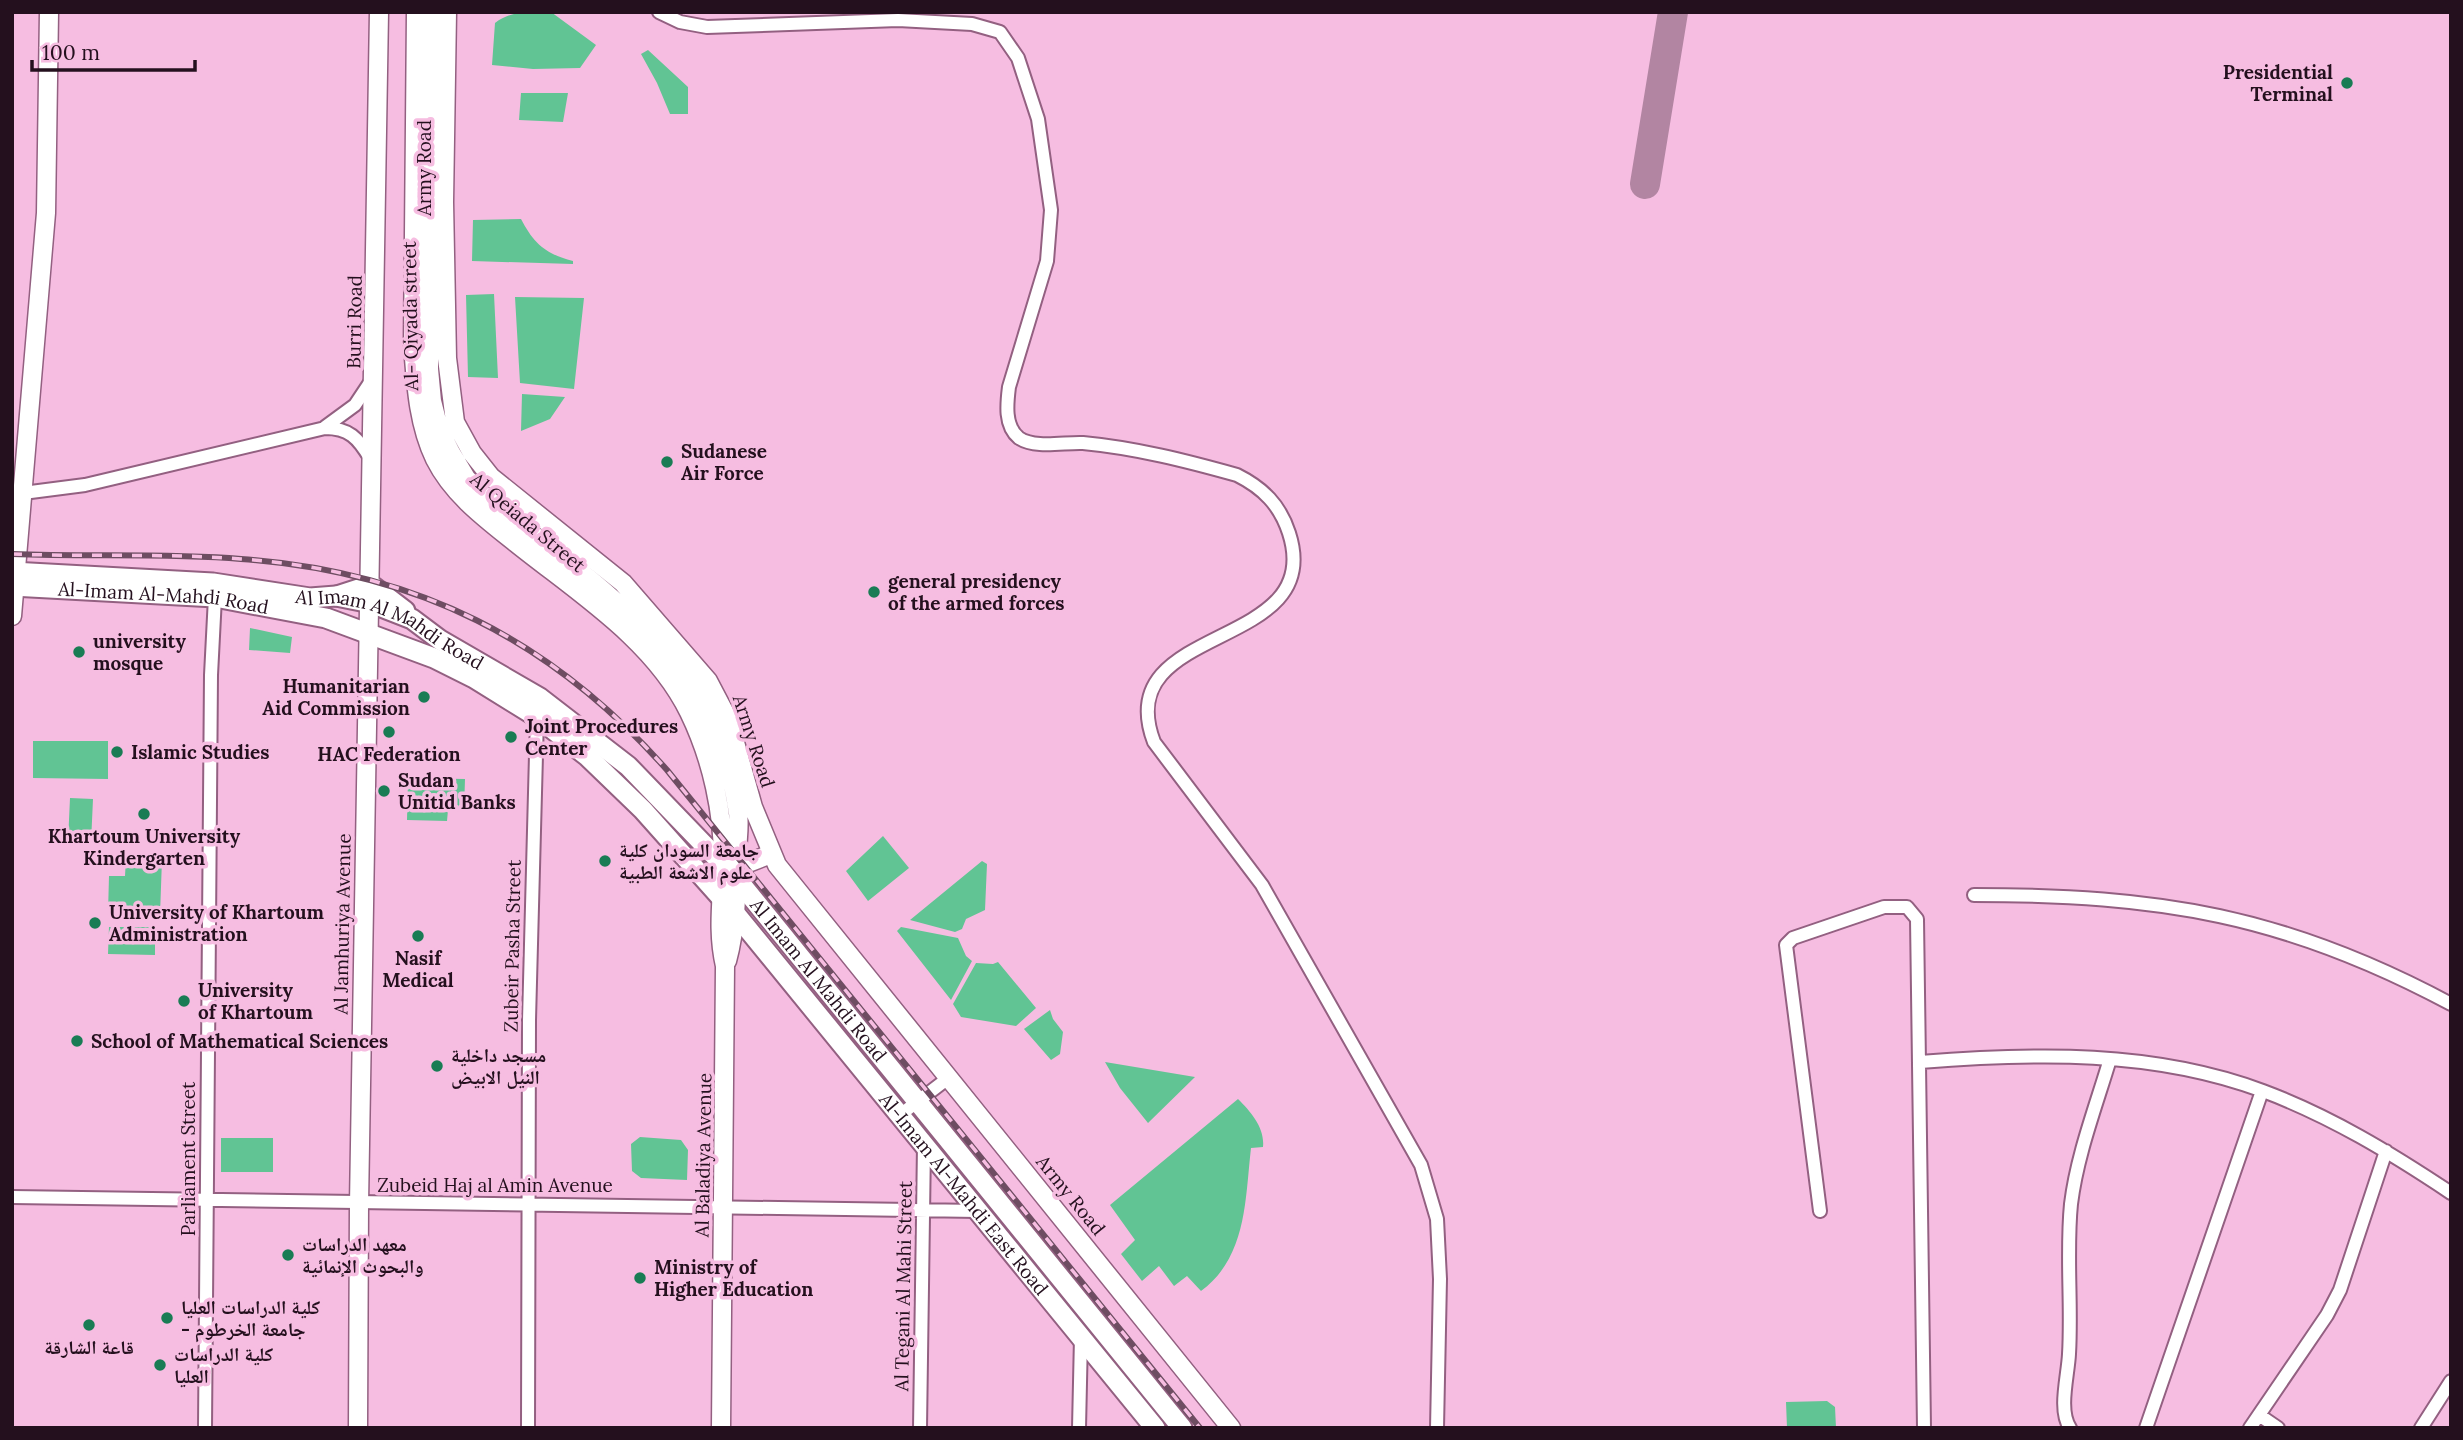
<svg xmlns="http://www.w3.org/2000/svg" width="2463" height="1440" font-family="Lora,'Noto Naskh Arabic',serif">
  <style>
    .green { fill: #61c494 }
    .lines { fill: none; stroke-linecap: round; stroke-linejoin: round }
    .taxiway { stroke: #b285a2; stroke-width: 30 }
    .street-casing { stroke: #936081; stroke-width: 16 }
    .secondary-casing { stroke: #936081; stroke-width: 21 }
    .primary-casing { stroke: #936081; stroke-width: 23 }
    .street { stroke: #fff; stroke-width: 12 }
    .secondary { stroke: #fff; stroke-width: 18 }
    .primary { stroke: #fff; stroke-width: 19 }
    .rail-casing { stroke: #6e4d62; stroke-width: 6 }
    .rail { stroke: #f6bde1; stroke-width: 3.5; stroke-dasharray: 10; stroke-linecap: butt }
    .poi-dot { fill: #197c54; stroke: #f6bde1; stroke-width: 2.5 }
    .labels { text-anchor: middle; stroke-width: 7; stroke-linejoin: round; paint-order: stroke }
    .poi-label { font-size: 19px; font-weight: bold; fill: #24101e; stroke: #f6bde1; text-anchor: start }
    .street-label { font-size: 19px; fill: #24101e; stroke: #f6bde1 }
  </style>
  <rect width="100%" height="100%" fill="#f6bde1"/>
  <path class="green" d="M551,12L596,45L580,68L533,69L492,65L495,23C512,10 530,12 551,12Z
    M648,50L688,87V114H670L657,83L641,54Z
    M521,93H568L563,122L519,120Z
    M521,219C534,244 546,254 573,261V264L472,261L473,220Z
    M494,294L498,378L468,377L466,295Z
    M515,297L584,298L574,389L520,383Z
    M522,394L565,397L550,419L521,431Z
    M250,628L292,637L290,653L249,650Z
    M33,741H108V779L33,778Z
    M408,778L465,779L464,810H448L447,821L407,820Z
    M70,798L93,799L91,843L68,842Z
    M883,836L909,868L868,901L846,871Z
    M126,858L162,859L160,915L108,913L109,876H125Z
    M982,861L987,864L985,910L966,919L962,929L955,932L910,920Z
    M109,927H155V955L108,954Z
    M901,927L958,938L966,956L972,961L951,1000L897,931Z
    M998,962L1036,1008L1016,1026L961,1017L953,1004L976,963L993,964Z
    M1050,1010L1053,1019L1063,1032L1060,1054L1051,1060L1024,1029Z
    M1105,1062L1195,1077L1148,1123L1120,1088Z
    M1238,1099C1251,1112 1265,1128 1263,1147L1251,1148C1245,1200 1247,1257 1201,1291L1187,1276L1174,1286L1159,1266L1142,1281L1121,1254L1135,1240L1110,1205Z
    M640,1137L681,1140L688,1150L687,1180L641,1178L632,1171L631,1144Z
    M221,1138H273V1172H221Z
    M1827,1401L1835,1407L1836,1428H1787L1786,1402Z"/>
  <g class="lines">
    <path class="taxiway" d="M1645,184L1673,12"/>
    <defs>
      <path id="street" d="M659,12L680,22L707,27L898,20L972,24L1000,32L1018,58L1038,119L1051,210L1047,261L1009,387C1007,403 1004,426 1019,438C1035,449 1065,442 1083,443C1136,448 1187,461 1237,475C1263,488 1280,505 1289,533C1328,653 1108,621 1154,742L1262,885L1421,1165L1437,1219L1440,1279L1437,1428
        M325,427L355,405L371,381
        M23,493L85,485L325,428C349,428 358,438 370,458
        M1974,895C2159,895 2285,915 2451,1004
        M1920,1062C2035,1053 2153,1050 2263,1091C2330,1116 2391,1153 2451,1193
        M900,1115L947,1079
        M12,1197L978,1211
        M1820,1211L1786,945L1793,938L1884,907H1907L1917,919L1924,1428
        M2259,1415L2278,1428
        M205,1428L211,675L215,597
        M528,1428L529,1020L537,717
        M920,1428L924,1145
        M1079,1428L1081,1337
        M2070,1428C2058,1410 2068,1376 2069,1354C2072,1304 2066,1254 2071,1204C2077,1155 2096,1106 2110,1059
        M2146,1428L2262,1091
        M2250,1428L2327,1315L2340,1290L2386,1151
        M2421,1428L2451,1381"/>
      <path id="secondary" d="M416,12L413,345C416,384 418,424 435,459C453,495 486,519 516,543C577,592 653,639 689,712C712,759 724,814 723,866C722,902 717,931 725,966L721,1428
        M432,12L429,369L432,401L439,429L451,453L466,478L486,498C599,589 716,656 738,813C740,827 737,841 737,855C737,890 736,928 727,961
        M447,12L444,202L447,358L455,422L472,453L491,477L623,583L708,681L729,721L753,807L777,865L1231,1428
        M12,616L46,213L49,12
        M738,867L771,854
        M358,1428L359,1204L379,12"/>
      <g id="primary">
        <path id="s1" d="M12,572L213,583L310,598L336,596L371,603L412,619L440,640L540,698L628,766L737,879L1182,1428"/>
        <path id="s2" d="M12,586L215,597L326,618L434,658L474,678L537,717L587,756L643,810L734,912L1155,1428"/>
        <path d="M337,596L371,585L405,611"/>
      </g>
    </defs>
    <use href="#street" class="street-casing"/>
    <use href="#secondary" class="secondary-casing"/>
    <use href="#primary" class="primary-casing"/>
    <use href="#street" class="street"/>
    <use href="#secondary" class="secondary"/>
    <use href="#primary" class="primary"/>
    <defs>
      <path id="rail" d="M12,554C88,557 165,553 241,559C416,571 552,640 667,770L1200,1428"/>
    </defs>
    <use href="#rail" class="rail-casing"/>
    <use href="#rail" class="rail"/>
  </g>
  <g class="poi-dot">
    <circle cx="2347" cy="83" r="7"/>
    <circle cx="667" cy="462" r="7"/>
    <circle cx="874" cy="592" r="7"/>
    <circle cx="79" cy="652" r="7"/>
    <circle cx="424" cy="697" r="7"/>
    <circle cx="389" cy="732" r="7"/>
    <circle cx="511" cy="737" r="7"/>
    <circle cx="117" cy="752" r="7"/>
    <circle cx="384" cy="791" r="7"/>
    <circle cx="144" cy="814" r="7"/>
    <circle cx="605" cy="861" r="7"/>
    <circle cx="95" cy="923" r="7"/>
    <circle cx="418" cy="936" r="7"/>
    <circle cx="184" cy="1001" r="7"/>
    <circle cx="77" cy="1041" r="7"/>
    <circle cx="437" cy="1066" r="7"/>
    <circle cx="288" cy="1255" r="7"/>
    <circle cx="640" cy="1278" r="7"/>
    <circle cx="167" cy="1318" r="7"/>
    <circle cx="89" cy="1325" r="7"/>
    <circle cx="160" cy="1365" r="7"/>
  </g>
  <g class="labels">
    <g class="poi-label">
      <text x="2333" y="79" text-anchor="end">Presidential<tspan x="2333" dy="22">Terminal</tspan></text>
      <text x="681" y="458">Sudanese<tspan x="681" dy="22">Air Force</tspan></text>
      <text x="888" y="588">general presidency<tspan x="888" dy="22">of the armed forces</tspan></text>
      <text x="93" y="648">university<tspan x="93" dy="22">mosque</tspan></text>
      <text x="410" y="693" text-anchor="end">Humanitarian<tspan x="410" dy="22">Aid Commission</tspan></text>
      <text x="525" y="733">Joint Procedures<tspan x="525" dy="22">Center</tspan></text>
      <text x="131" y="759">Islamic Studies</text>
      <text x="389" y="761" text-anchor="middle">HAC Federation</text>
      <text x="398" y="787">Sudan<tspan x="398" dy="22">Unitid Banks</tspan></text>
      <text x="144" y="843" text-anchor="middle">Khartoum University<tspan x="144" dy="22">Kindergarten</tspan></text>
      <text x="619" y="857">جامعة السودان كلية<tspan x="619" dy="22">علوم الاشعة الطبية</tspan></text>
      <text x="109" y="919">University of Khartoum<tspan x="109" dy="22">Administration</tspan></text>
      <text x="418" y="965" text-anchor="middle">Nasif<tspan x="418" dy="22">Medical</tspan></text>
      <text x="198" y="997">University<tspan x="198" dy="22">of Khartoum</tspan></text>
      <text x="91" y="1048">School of Mathematical Sciences</text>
      <text x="451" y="1062">مسجد داخلية<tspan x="451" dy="22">النيل الابيض</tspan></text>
      <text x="302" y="1251">معهد الدراسات<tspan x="302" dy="22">والبحوث الإنمائية</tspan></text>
      <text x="654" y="1274">Ministry of<tspan x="654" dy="22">Higher Education</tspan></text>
      <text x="181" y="1314">كلية الدراسات العليا<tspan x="181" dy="22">- جامعة الخرطوم</tspan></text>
      <text x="89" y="1354" text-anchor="middle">قاعة الشارقة</text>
      <text x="174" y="1361">كلية الدراسات<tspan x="174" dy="22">العليا</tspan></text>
    </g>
    <g class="street-label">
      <text transform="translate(424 168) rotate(-90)" y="7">Army Road</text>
      <text transform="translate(410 316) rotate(-91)" y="7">Al- Qiyada street</text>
      <text transform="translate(354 322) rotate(-89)" y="7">Burri Road</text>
      <text transform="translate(528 522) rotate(40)" y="7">Al Qeiada Street</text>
      <text dy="7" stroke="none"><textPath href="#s2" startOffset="152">Al-Imam Al-Mahdi Road</textPath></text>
      <text dy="7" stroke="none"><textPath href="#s1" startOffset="387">Al Imam Al Mahdi Road</textPath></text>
      <text transform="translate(754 741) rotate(72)" y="7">Army Road</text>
      <text transform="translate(342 924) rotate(-89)" y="7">Al Jamhuriya Avenue</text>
      <text transform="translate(512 946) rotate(-89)" y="7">Zubeir Pasha Street</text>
      <text dy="7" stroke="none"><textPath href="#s1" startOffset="954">Al Imam Al Mahdi Road</textPath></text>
      <text transform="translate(703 1155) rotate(-89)" y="7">Al Baladiya Avenue</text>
      <text transform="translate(188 1159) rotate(-90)" y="7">Parliament Street</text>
      <text x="495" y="1192">Zubeid Haj al Amin Avenue</text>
      <text dy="7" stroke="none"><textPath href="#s2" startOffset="1192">Al-Imam Al-Mahdi East Road</textPath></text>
      <text transform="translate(1071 1195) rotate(51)" y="7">Army Road</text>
      <text transform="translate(903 1286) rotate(-89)" y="7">Al Tegani Al Mahi Street</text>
    </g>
  </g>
  <rect width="2463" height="1440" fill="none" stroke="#24101e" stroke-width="28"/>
  <path d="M32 60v10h163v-10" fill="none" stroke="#24101e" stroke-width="3.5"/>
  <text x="42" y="60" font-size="21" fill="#24101e" stroke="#f6bde1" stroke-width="5" paint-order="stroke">100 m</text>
</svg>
